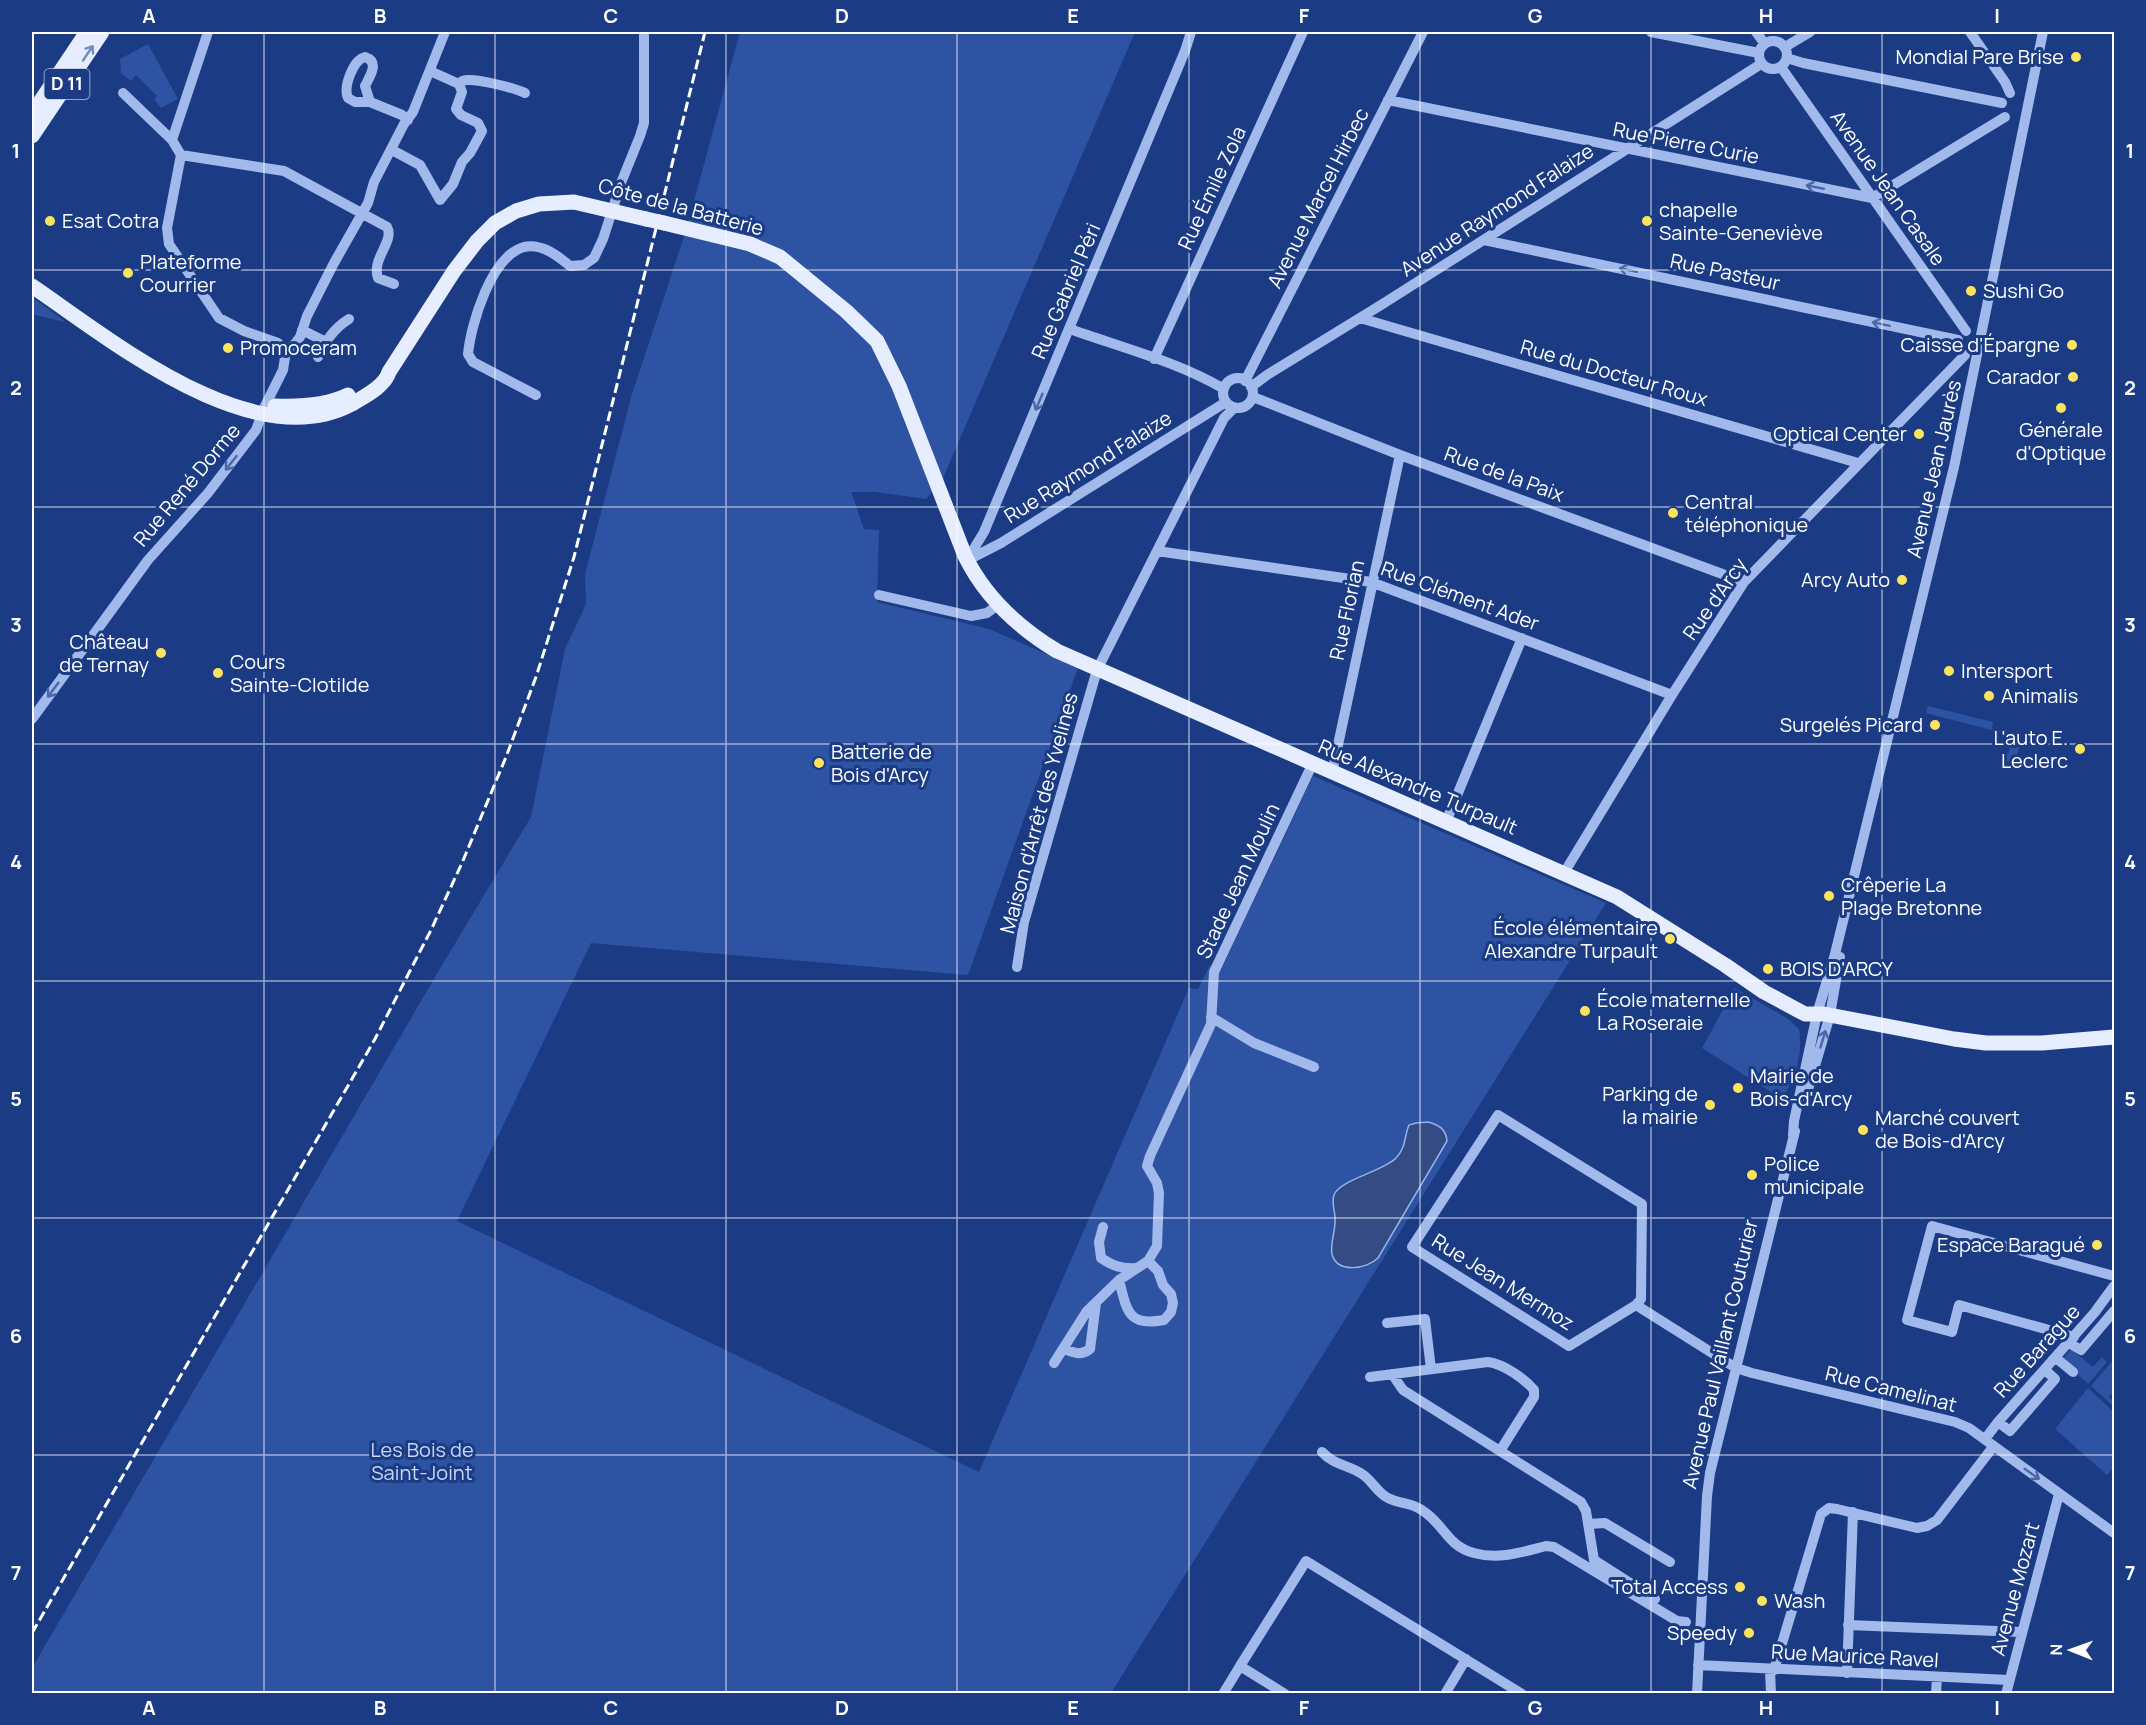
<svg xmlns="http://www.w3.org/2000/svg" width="2146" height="1725" font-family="Manrope,sans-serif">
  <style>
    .green { fill: #2e53a3 }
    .water { fill: #344c83; stroke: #95b2ed; stroke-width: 1.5 }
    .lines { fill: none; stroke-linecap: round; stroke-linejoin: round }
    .minor { stroke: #a2b9eb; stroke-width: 10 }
    .major { stroke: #e6edff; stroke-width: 15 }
    .rail { stroke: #fff; stroke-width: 3; stroke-dasharray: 10 4.5; stroke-linecap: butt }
    .major-bridge { stroke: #e6edff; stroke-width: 15 }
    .oneway { stroke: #768cbc }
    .oneway2 { stroke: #4a68a9 }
    .grid { fill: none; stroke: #fff; stroke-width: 1.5; stroke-opacity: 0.55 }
    .poi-dot { fill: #fce35e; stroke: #1b3c85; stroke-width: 2 }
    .labels { text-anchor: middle; stroke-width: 6; stroke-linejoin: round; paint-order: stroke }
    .shield { fill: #1b3c85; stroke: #bbc4da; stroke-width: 1.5 }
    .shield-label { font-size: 18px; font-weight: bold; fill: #fff }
    .poi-label { font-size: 20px; fill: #fff; stroke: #1b3c85; text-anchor: start }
    .street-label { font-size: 20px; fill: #fff; stroke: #1b3c85 }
    .park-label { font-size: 20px; fill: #c7d7f8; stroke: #1b3c85 }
    .neatline { fill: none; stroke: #fff; stroke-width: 2 }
    .grid-label { font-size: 20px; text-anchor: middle; font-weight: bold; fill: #fff }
  </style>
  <rect width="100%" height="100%" fill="#1b3c85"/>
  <path class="green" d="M740,32H1135L943,478L926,499L875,492H851L864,529L879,530L877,602L989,629L1078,668L968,975L591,943L457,1221L979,1472L1189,988L1198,989L1210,965L1221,970L1313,776L1606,903L1111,1693L32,1694V1668L438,972L531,817L565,649L586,604L585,574L632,394L685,234Z
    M148,44L178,99L161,108L154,99L157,96L136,75L131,81L121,73L120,59Z
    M32,297L64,321V322L32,314Z
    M1928,706L1993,722L1992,728L2019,735L2021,740L2015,764L2005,761L2007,753H2009L2011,735L1926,713Z
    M1735,988L1788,1019L1799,1029C1803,1054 1796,1077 1782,1099L1702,1048Z
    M2071,1349L2093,1367L2102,1357L2107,1362L2088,1384L2062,1360Z
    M2114,1359V1391L2109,1397L2114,1402V1407L2091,1386Z
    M2088,1388L2114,1412V1467L2107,1475L2055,1429Z"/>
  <path class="water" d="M1428,1122C1439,1125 1446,1129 1447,1141L1378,1258C1367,1269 1337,1274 1332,1254C1330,1245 1335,1232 1335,1222C1336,1213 1331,1204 1334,1195C1339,1180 1382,1172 1396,1158C1406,1148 1404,1137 1409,1125L1416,1123Z"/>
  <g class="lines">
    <path class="minor" d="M1651,32L1759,53
      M1756,32L1765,44
      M1970,32L2005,82L2010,93
      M1759 55a14 14 0 1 1 28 0a14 14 0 1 1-28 0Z
      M1785,47L1810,32
      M365,57C380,62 370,76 365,86L370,102H355L348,98C343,87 353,60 365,57Z
      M1787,58L1803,63L2002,103
      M1781,67L1966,331
      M459,84C462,81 463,80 467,80C478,79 515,88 525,93
      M123,93L172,140L181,155L284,171L387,227C395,241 371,259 378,278L394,284
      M1388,100L1872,198L2005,117
      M370,102L402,115L408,120
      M172,140L208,32
      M392,150L420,165L440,200L453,184L462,162L470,153L482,131L478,123L461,115L456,109L462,92L459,84L430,71
      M181,155L167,228L169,244L219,318L244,331L278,343L286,351
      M1484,240L1958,340
      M1360,318L1858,463
      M1070,329C1120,347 1179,362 1224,389
      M302,330L326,342
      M318,357C326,341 333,329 349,319
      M1154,359L1303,32
      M1223 393a15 15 0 1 1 30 0a15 15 0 1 1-30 0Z
      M1245,381L1423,32
      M1251,387L1267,375L1381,305L1761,64
      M536,395L473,362L468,354C471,324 491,256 524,247C542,243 558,256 570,266L584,265L594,258L603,239L621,183L640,136L644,123V32
      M1253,397L1400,455L1744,582
      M1157,551L1371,582L1672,695
      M967,560L984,532L1185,51L1191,32
      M968,560L1001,543L1226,402
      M879,595L971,616L987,613L999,604
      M32,719L148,560L208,493L256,430L265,406L283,370L286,351L294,345L300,337L307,316L334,263L368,203L374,182L404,124L413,112L445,32
      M1332,773L1400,455
      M1446,822L1522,638
      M1564,873L1672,695L1744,582L1965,355
      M1017,967L1024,922L1097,670L1224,418L1234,408
      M1211,1017L1254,1043L1314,1067
      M1806,1096L1830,1015L1840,957
      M1498,1115L1642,1204L1641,1299L1636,1305L1569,1346L1412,1247Z
      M1793,1135L1794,1121L1817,1014L1835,954L1954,467L2043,32
      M1103,1227L1099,1242L1101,1258C1113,1266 1122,1269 1136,1268
      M1119,1280C1127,1311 1128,1327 1164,1320L1171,1312L1173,1303L1171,1294L1163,1285L1158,1271L1148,1261
      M1636,1305L1736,1368L1752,1373L1955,1422L1969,1428L2114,1533
      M1387,1323L1425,1319L1431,1369
      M2074,1337L1959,1305L1952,1332L1907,1320L1932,1226L2114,1276
      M2069,1343L2081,1350L2114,1311
      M1064,1349C1074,1353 1081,1356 1090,1349L1096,1303
      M2056,1358L2073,1372
      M1054,1363L1087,1311L1119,1280L1148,1261L1157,1246L1159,1193L1157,1183L1147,1166L1150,1156L1211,1024L1214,972L1312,765
      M1392,1374L1403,1390L1581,1502L1586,1511L1594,1560L1655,1599
      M1370,1377L1488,1362C1503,1364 1524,1378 1534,1390V1397L1500,1451
      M1998,1422L2010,1431L2055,1379L2045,1370
      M1985,1439L1998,1422L2095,1312L2114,1286
      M1322,1452C1334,1465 1348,1465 1362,1474C1372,1480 1377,1493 1388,1498C1402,1505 1413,1502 1426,1513C1445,1527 1448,1546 1474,1553C1499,1560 1522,1552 1546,1546L1554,1547L1677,1621L1686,1622
      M1588,1524L1605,1523L1670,1562
      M1848,1625L2021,1632
      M1698,1665L2009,1680
      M1770,1670L1771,1694
      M1774,1670L1821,1514L1829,1508L1837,1509L1917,1528L1927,1526L1937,1520L1993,1447
      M1847,1673L1853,1512
      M1223,1694L1240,1666
      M1285,1694L1240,1666L1306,1561L1522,1694
      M1445,1694L1466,1659
      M1697,1694L1707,1496L1710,1473L1795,1131
      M1936,1694L1937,1677
      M2006,1694L2059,1494"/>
    <path class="major" d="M32,114L87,32
      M32,136L102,32
      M664,223L750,244L780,257L846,311L877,341L899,386L965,556C985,597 1019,628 1057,651L1617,897L1725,965L1764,992L1805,1014H1824L1954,1039L1986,1043H2042L2114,1037
      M32,286C110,339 253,457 352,404C365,396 385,386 389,372L454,271L477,241L495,223L516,211L539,204L574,202L646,219
      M275,406C299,407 325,406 348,395"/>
    <path class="rail" d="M32,1633L375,1039L431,930L462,863L506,757L536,677L574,557L705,32"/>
    <path class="major-bridge" d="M646,219L664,223"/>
  </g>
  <defs><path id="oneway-shaft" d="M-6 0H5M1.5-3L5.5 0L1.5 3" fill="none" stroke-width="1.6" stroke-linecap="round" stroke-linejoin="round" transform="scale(1.5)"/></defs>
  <use class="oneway" href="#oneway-shaft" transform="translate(88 53) rotate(-56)"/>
  <g class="oneway2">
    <use href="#oneway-shaft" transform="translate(1815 187) rotate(-169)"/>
    <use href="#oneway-shaft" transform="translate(1628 270) rotate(-168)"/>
    <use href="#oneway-shaft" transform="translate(1881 324) rotate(-168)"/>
    <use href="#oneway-shaft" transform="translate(1039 402) rotate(113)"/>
    <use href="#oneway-shaft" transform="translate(231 463) rotate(128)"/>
    <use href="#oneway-shaft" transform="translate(53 690) rotate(127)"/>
    <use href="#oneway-shaft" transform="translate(1823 1039) rotate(-73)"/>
    <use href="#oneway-shaft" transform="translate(2032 1474) rotate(35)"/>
  </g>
  <path class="grid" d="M264,32V1694M495,32V1694M726,32V1694M957,32V1694M1189,32V1694M1420,32V1694M1651,32V1694M1882,32V1694M32,270H2114M32,507H2114M32,744H2114M32,981H2114M32,1218H2114M32,1455H2114"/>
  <g class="poi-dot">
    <circle cx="2076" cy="57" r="6"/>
    <circle cx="50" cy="221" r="6"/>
    <circle cx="1647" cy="221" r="6"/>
    <circle cx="128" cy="273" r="6"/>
    <circle cx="1971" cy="291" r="6"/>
    <circle cx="2072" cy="345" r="6"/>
    <circle cx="228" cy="348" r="6"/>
    <circle cx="2073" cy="377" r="6"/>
    <circle cx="2061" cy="408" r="6"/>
    <circle cx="1919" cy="434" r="6"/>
    <circle cx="1673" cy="513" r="6"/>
    <circle cx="1902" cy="580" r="6"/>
    <circle cx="161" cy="653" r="6"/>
    <circle cx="1949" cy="671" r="6"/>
    <circle cx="218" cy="673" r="6"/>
    <circle cx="1989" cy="696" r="6"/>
    <circle cx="1935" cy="725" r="6"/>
    <circle cx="2080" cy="749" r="6"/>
    <circle cx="819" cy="763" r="6"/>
    <circle cx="1829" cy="896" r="6"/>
    <circle cx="1670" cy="939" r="6"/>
    <circle cx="1768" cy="969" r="6"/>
    <circle cx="1585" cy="1011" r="6"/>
    <circle cx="1738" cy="1088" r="6"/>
    <circle cx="1710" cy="1105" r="6"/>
    <circle cx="1863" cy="1130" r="6"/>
    <circle cx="1752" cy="1175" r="6"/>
    <circle cx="2097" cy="1245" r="6"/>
    <circle cx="1740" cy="1587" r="6"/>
    <circle cx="1762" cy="1601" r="6"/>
    <circle cx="1749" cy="1633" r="6"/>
  </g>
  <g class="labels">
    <rect class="shield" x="44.5" y="69" width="45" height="30" rx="4.5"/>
    <g class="shield-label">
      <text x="67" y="90">D 11</text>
    </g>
    <g class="poi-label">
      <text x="2064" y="64" text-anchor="end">Mondial Pare Brise</text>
      <text x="1659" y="217">chapelle<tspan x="1659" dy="23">Sainte-Geneviève</tspan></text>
      <text x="62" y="228">Esat Cotra</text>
      <text x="140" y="269">Plateforme<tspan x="140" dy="23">Courrier</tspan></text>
      <text x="1983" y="298">Sushi Go</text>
      <text x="2060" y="352" text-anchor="end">Caisse d'Épargne</text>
      <text x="240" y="355">Promoceram</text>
      <text x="2061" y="384" text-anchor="end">Carador</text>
      <text x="2061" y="437" text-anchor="middle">Générale<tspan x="2061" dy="23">d'Optique</tspan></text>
      <text x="1907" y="441" text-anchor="end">Optical Center</text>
      <text x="1685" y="509">Central<tspan x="1685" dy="23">téléphonique</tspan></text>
      <text x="1890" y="587" text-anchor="end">Arcy Auto</text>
      <text x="149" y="649" text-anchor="end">Château<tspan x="149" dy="23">de Ternay</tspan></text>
      <text x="230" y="669">Cours<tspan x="230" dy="23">Sainte-Clotilde</tspan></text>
      <text x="1961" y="678">Intersport</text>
      <text x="2001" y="703">Animalis</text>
      <text x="1923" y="732" text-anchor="end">Surgelés Picard</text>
      <text x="2068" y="745" text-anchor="end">L'auto E.<tspan x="2068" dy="23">Leclerc</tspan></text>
      <text x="831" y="759">Batterie de<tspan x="831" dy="23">Bois d'Arcy</tspan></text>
      <text x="1841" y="892">Crêperie La<tspan x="1841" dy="23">Plage Bretonne</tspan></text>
      <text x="1658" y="935" text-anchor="end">École élémentaire<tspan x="1658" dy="23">Alexandre Turpault</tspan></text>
      <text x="1780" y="976">BOIS D'ARCY</text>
      <text x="1597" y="1007">École maternelle<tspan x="1597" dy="23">La Roseraie</tspan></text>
      <text x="1750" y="1083">Mairie de<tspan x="1750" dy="23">Bois-d'Arcy</tspan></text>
      <text x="1698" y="1101" text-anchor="end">Parking de<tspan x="1698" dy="23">la mairie</tspan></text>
      <text x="1875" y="1125">Marché couvert<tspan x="1875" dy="23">de Bois-d'Arcy</tspan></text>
      <text x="1764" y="1171">Police<tspan x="1764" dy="23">municipale</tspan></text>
      <text x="2085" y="1252" text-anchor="end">Espace Baragué</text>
      <text x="1728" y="1594" text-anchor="end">Total Access</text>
      <text x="1774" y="1608">Wash</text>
      <text x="1737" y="1640" text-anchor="end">Speedy</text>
    </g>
    <g class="street-label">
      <text transform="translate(1686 143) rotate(11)" y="7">Rue Pierre Curie</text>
      <text transform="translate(1212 188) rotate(-65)" y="7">Rue Émile Zola</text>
      <text transform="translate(1888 188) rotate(55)" y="7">Avenue Jean Casale</text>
      <text transform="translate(1318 198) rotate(-63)" y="7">Avenue Marcel Hirbec</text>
      <text transform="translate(681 207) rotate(15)" y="7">Côte de la Batterie</text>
      <text transform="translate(1497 210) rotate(-33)" y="7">Avenue Raymond Falaize</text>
      <text transform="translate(1725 272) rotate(12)" y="7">Rue Pasteur</text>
      <text transform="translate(1066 291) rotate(-67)" y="7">Rue Gabriel Péri</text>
      <text transform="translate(1614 373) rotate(16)" y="7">Rue du Docteur Roux</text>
      <text transform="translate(1088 467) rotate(-32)" y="7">Rue Raymond Falaize</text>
      <text transform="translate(1934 469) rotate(-77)" y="7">Avenue Jean Jaurès</text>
      <text transform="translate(1504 474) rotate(20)" y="7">Rue de la Paix</text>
      <text transform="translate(187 485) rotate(-50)" y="7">Rue René Dorme</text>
      <text transform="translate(1460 596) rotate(20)" y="7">Rue Clément Ader</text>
      <text transform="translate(1715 599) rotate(-55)" y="7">Rue d'Arcy</text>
      <text transform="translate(1347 610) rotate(-78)" y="7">Rue Florian</text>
      <text transform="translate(1418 787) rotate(23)" y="7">Rue Alexandre Turpault</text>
      <text transform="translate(1039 813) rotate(-75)" y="7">Maison d'Arrêt des Yvelines</text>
      <text transform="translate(1238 881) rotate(-65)" y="7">Stade Jean Moulin</text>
      <text transform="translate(1503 1282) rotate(32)" y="7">Rue Jean Mermoz</text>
      <text transform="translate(2037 1351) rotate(-48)" y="7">Rue Barague</text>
      <text transform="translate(1720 1354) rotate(-77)" y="7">Avenue Paul Vaillant Couturier</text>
      <text transform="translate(1891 1389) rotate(14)" y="7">Rue Camelinat</text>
      <text transform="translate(2015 1589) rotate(-75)" y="7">Avenue Mozart</text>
      <text transform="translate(1855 1656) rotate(3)" y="7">Rue Maurice Ravel</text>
    </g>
    <g class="park-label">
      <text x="422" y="1457">Les Bois de<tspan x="422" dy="23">Saint-Joint</tspan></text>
    </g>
  </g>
  <rect width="2146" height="1725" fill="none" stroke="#1b3c85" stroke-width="66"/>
  <g transform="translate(2071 1650) rotate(271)" stroke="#1b3c85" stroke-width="4.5" paint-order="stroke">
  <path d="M0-4.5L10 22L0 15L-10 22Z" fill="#ffffff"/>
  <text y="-9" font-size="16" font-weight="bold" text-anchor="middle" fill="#ffffff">N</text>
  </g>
  <rect x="33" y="33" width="2080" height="1659" class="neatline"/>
  <g class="grid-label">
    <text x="149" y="23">A</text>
    <text x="380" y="23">B</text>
    <text x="611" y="23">C</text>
    <text x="842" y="23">D</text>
    <text x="1073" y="23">E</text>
    <text x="1304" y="23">F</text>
    <text x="1535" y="23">G</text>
    <text x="1766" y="23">H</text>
    <text x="1997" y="23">I</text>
    <text x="16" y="158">1</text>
    <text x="2130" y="158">1</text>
    <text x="16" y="395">2</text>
    <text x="2130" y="395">2</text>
    <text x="16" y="632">3</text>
    <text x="2130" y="632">3</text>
    <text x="16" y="869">4</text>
    <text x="2130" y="869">4</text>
    <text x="16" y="1106">5</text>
    <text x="2130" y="1106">5</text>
    <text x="16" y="1343">6</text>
    <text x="2130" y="1343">6</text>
    <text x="16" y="1580">7</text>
    <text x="2130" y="1580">7</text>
    <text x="149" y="1715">A</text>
    <text x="380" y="1715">B</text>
    <text x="611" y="1715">C</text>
    <text x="842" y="1715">D</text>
    <text x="1073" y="1715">E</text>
    <text x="1304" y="1715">F</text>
    <text x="1535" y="1715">G</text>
    <text x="1766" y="1715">H</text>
    <text x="1997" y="1715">I</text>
  </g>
</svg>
